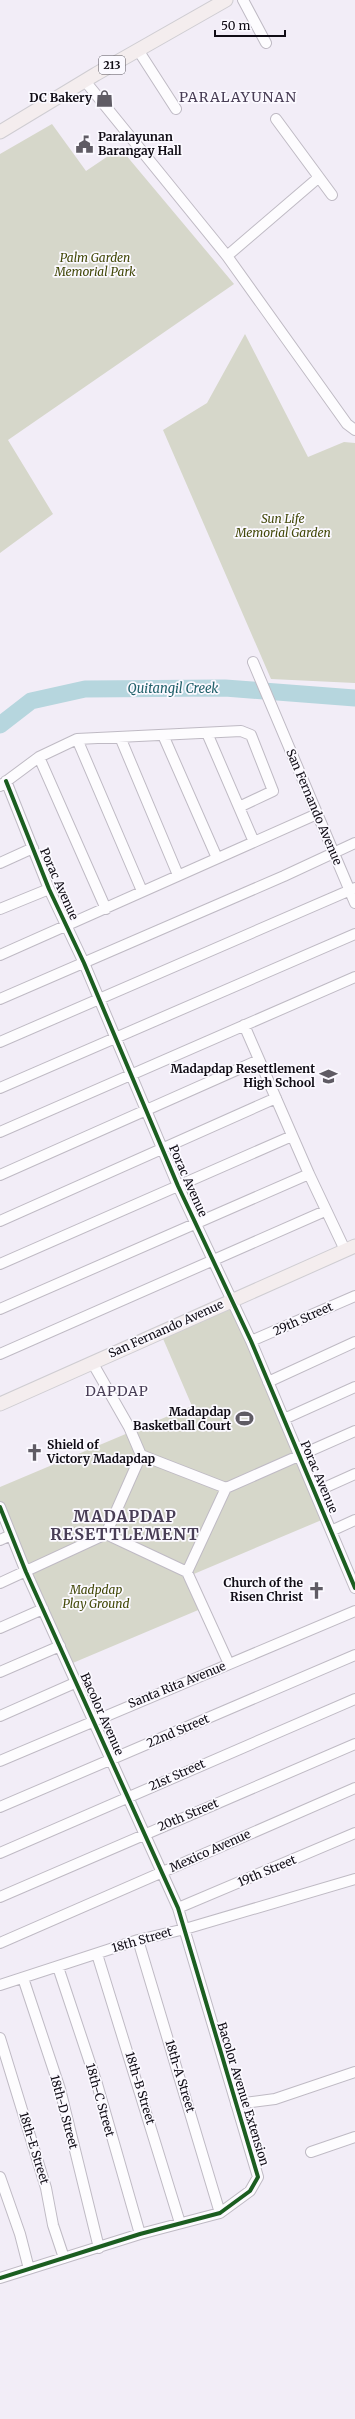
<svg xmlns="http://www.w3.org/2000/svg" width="355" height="2419" font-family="Merriweather,serif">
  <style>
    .green { fill: #d6d7ca }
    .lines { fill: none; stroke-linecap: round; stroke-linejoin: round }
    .river { stroke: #b6d6de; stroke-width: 17 }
    .minor-casing { stroke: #bfbac4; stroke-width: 12 }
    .major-casing { stroke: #cfcdd2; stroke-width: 15 }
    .minor { stroke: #fdfcfe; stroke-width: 10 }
    .major { stroke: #f4edee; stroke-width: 13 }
    .cycleway-casing { stroke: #fbf9ff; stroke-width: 6 }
    .cycleway { stroke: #1b5e20; stroke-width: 4 }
    .labels { text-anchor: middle; stroke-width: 3.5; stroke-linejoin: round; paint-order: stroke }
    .shield { fill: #fbf9ff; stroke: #56535b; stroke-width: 1 }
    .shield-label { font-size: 11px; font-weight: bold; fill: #100c15 }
    .poi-label { font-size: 12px; font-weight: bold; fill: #100c15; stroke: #fbf9ff; text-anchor: end }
    .park-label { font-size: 12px; font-style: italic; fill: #424808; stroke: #fbf9ff }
    .street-label { font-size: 12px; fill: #100c15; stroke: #fbf9ff }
    .water-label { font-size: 13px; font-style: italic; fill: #21616a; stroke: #fbf9ff }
    .quarter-label { font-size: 14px; letter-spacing: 1px; fill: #483d55; stroke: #fbf9ff }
    .district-label { font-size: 16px; font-weight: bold; letter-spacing: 1px; fill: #483d55; stroke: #fbf9ff }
  </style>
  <rect width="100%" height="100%" fill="#f2edf7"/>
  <path class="green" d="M52,124L86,171L120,148L234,284L8,440L53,514L0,553V154Z
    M245,334L308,457L344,442L355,443V683L271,679L163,430L207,403Z
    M232,1304L324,1519L189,1576L203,1608L68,1665L0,1506V1487L192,1406L161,1334Z"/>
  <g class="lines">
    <path class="river" d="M0,725L31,701L85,689L225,688L355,698"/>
    <defs>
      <path id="minor" d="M243,0L266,43
        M138,50L176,109
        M85,81L227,256L347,424L355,430
        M276,119L332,195
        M227,256L318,178
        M253,662L355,903
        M207,733L254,842
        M163,735L217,858
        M120,737L178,875
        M77,739L142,891
        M39,757L106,909
        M6,781L49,889L84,963L178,1186L251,1341L355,1588
        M0,786L39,757L77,739L241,731L251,735L273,791L239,807
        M0,863L33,848
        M0,909L49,889
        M0,955L317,814
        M0,999L284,876L355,843
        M244,1025L309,1174L345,1250
        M0,1042L355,888
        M0,1088L355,934
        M0,1132L355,977
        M0,1175L259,1060
        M0,1221L276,1098
        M0,1264L292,1136
        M0,1309L309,1174
        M251,1341L355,1296
        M0,1354L325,1211
        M92,1362L129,1427L141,1455
        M268,1382L355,1342
        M284,1419L355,1387
        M315,1492L355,1474
        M0,1507L26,1572L178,1908L258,2177L250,2191L220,2213L140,2234L0,2278
        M331,1531L355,1520
        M106,1534L187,1572L226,1488L355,1431
        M0,1540L11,1535
        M187,1572L229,1664
        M0,1583L106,1534L141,1455L226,1488
        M0,1628L43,1609
        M0,1672L60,1646
        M0,1716L77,1682
        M0,1761L355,1611
        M0,1807L355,1655
        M0,1853L355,1699
        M0,1897L355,1744
        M178,1908L355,1833
        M138,1940L220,2213
        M0,1943L355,1788
        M97,1954L180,2223
        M58,1967L97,2084L140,2234
        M23,1978L60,2089L99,2248
        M0,1985L138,1940L185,1929L355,1879
        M0,2038L46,2188L53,2225L64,2258
        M236,2104L275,2099L355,2072
        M311,2152L355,2137
        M0,2177L20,2234L29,2269"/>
      <path id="major" d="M0,132L96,74L226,0
        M0,1404L355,1246"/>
    </defs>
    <use href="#minor" class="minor-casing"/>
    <use href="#major" class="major-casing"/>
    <use href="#minor" class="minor"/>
    <use href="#major" class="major"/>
    <defs>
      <path id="cycleway" d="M6,781L49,889L84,963L178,1186L251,1341L355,1588
        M0,1507L26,1572L178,1908L258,2177L250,2191L220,2213L140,2234L0,2278"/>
    </defs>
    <use href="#cycleway" class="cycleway-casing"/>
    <use href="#cycleway" class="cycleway"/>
  </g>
  <defs>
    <symbol id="shop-bare" viewBox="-9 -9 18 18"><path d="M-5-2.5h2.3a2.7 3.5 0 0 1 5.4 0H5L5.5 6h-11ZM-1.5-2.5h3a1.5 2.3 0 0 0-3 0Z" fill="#5f5b64" stroke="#fbf9ff" stroke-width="2.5" paint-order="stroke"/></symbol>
    <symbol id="civic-bare" viewBox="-9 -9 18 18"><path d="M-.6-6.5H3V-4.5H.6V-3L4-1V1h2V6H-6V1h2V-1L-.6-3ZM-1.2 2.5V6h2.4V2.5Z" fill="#5f5b64" stroke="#fbf9ff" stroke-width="2.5" paint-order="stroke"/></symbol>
    <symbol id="school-bare" viewBox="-9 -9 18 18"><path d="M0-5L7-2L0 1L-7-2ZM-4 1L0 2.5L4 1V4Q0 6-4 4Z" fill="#5f5b64" stroke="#fbf9ff" stroke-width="2.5" paint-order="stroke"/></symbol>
    <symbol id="stadium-bare" viewBox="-9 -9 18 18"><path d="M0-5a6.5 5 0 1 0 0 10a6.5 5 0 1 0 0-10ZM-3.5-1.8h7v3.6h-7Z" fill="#5f5b64" stroke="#fbf9ff" stroke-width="2.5" paint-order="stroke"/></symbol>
    <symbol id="church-bare" viewBox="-9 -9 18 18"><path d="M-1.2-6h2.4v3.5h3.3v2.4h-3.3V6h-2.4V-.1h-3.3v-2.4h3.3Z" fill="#5f5b64" stroke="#fbf9ff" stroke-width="2.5" paint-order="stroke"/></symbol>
  </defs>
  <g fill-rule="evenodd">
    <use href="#shop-bare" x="92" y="86" width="25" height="25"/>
    <use href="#civic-bare" x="72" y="132" width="25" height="25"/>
    <use href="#school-bare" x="316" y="1064" width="25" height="25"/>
    <use href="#stadium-bare" x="232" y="1406" width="25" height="25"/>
    <use href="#church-bare" x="22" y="1440" width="25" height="25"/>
    <use href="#church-bare" x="304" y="1578" width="25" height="25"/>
  </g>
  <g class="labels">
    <rect class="shield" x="99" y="56" width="26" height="18" rx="3"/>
    <g class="shield-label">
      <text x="112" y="69">213</text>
    </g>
    <g class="poi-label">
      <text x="92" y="102">DC Bakery</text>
      <text x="98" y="141" text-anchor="start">Paralayunan<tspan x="98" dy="14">Barangay Hall</tspan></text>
      <text x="315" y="1073">Madapdap Resettlement<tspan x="315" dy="14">High School</tspan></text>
      <text x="231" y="1416">Madapdap<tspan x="231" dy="14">Basketball Court</tspan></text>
      <text x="47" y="1449" text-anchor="start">Shield of<tspan x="47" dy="14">Victory Madapdap</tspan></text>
      <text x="303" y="1587">Church of the<tspan x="303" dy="14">Risen Christ</tspan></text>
    </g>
    <g class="park-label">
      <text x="95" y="262">Palm Garden<tspan x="95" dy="14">Memorial Park</tspan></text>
      <text x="283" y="523">Sun Life<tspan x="283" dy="14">Memorial Garden</tspan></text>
      <text x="96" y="1594">Madpdap<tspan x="96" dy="14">Play Ground</tspan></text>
    </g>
    <g class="street-label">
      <text transform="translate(314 807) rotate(67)" y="4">San Fernando Avenue</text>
      <text transform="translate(59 884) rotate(66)" y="4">Porac Avenue</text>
      <text transform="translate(188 1181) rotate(66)" y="4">Porac Avenue</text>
      <text transform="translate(303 1319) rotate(-24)" y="4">29th Street</text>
      <text transform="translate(166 1329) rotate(-24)" y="4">San Fernando Avenue</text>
      <text transform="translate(319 1477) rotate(67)" y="4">Porac Avenue</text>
      <text transform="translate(177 1685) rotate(-22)" y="4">Santa Rita Avenue</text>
      <text transform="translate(102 1714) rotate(66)" y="4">Bacolor Avenue</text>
      <text transform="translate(178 1731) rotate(-23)" y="4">22nd Street</text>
      <text transform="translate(177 1775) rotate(-24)" y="4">21st Street</text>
      <text transform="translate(188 1815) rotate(-23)" y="4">20th Street</text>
      <text transform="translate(210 1851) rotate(-24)" y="4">Mexico Avenue</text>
      <text transform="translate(267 1871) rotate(-23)" y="4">19th Street</text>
      <text transform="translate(142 1940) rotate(-16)" y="4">18th Street</text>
      <text transform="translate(180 2076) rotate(73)" y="4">18th-A Street</text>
      <text transform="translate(140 2088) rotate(73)" y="4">18th-B Street</text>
      <text transform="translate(243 2094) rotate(73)" y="4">Bacolor Avenue Extension</text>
      <text transform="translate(100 2100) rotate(74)" y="4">18th-C Street</text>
      <text transform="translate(64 2112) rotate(75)" y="4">18th-D Street</text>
      <text transform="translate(34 2148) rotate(73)" y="4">18th-E Street</text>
    </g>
    <g class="water-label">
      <text x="173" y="693">Quitangil Creek</text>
    </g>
    <g class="quarter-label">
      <text x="238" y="102">PARALAYUNAN</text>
      <text x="117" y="1396">DAPDAP</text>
    </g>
    <g class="district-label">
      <text x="125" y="1522">MADAPDAP<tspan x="125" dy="18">RESETTLEMENT</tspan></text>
    </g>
  </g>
  <path d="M215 30v6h70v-6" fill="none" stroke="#100c15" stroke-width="2"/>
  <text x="221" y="30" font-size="12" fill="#100c15" stroke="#fbf9ff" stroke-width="3" paint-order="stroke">50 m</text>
</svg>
